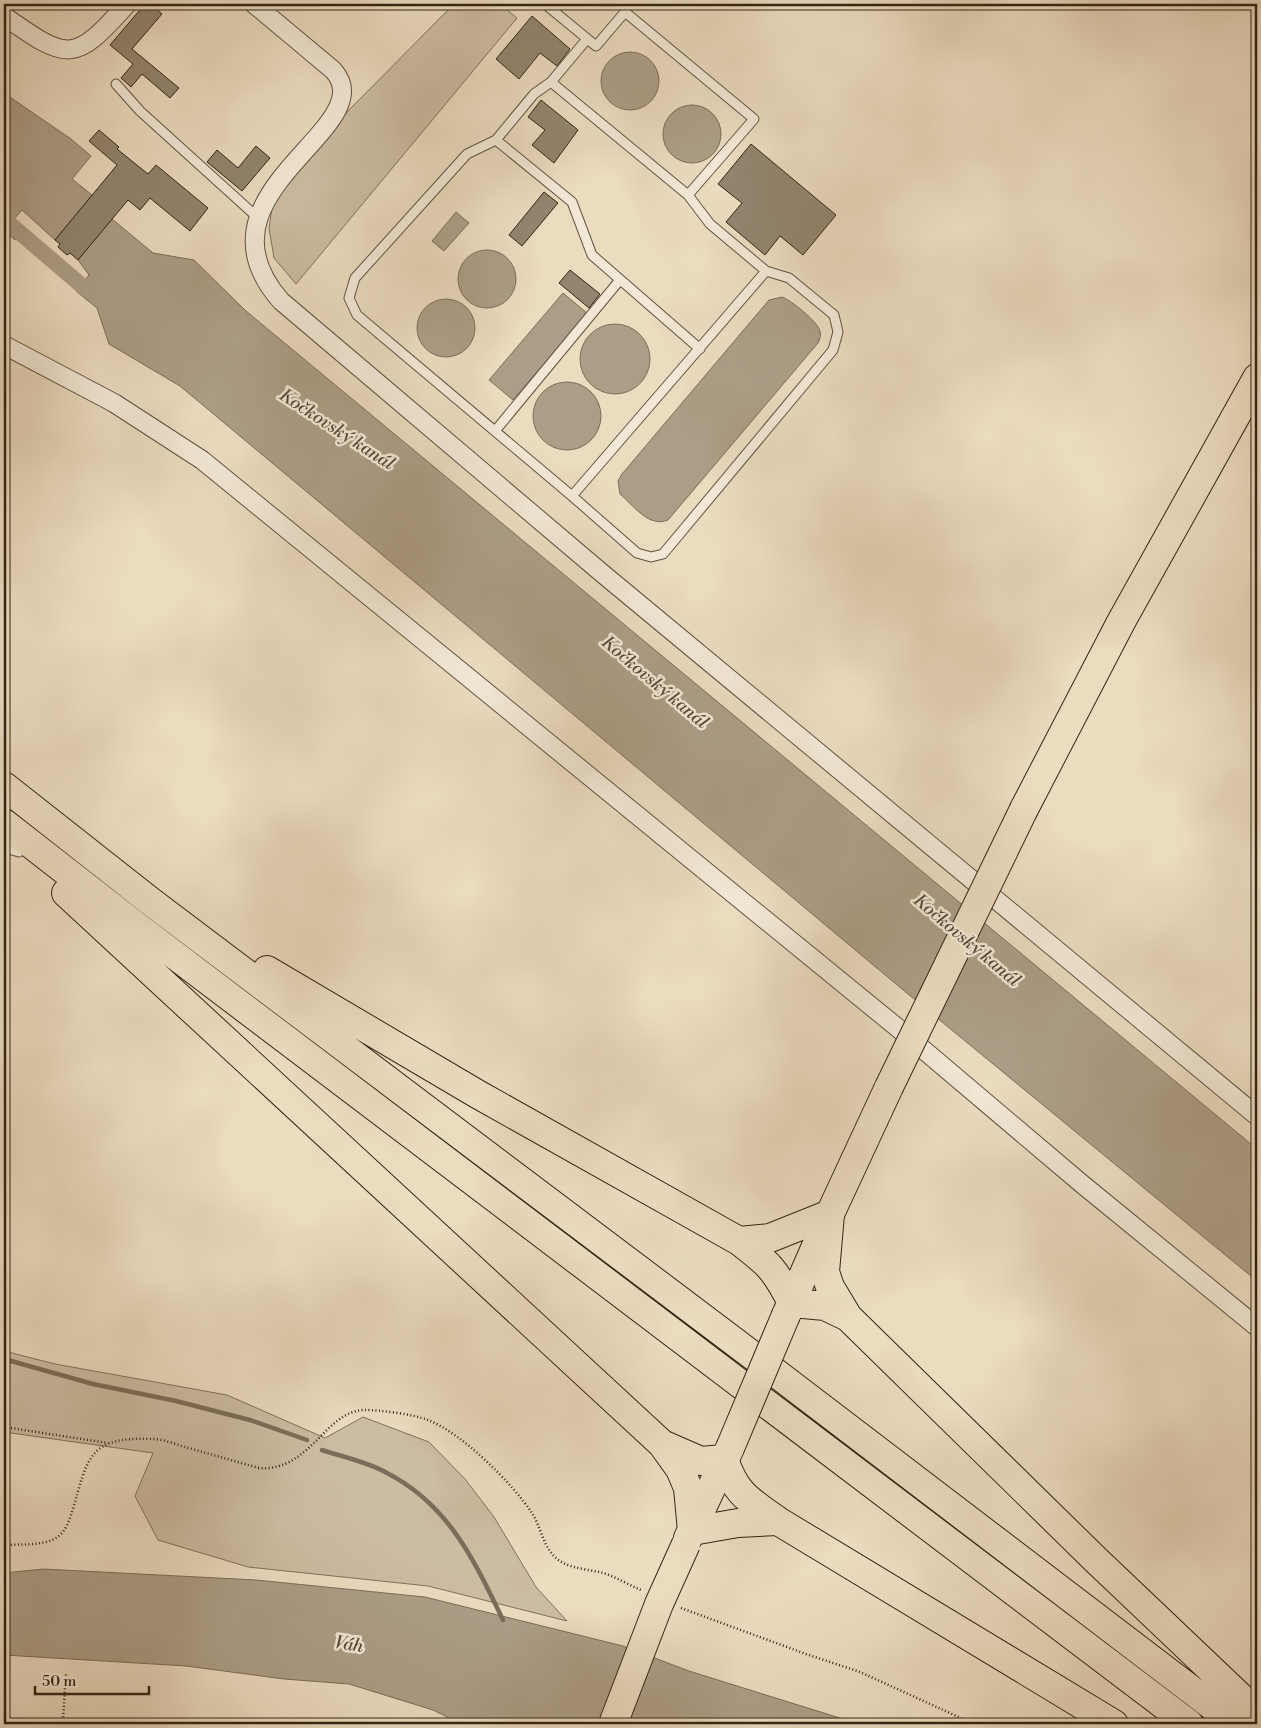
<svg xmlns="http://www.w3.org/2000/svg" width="1261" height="1728" font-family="'Libre Bodoni',serif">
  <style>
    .green { fill: #ccbca2; stroke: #7f715c }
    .water { fill: #ac9d86; stroke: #7b6d59 }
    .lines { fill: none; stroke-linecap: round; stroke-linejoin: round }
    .stream { stroke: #7b6d59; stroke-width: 4.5 }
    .canal { stroke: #ac9d86; stroke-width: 16 }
    .building { fill: #92846e; stroke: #322616 }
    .service-casing { stroke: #605340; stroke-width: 11 }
    .minor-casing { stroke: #605340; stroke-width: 20 }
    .primary-casing { stroke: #322616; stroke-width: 30 }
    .motorway-casing { stroke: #322616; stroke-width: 30 }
    .path { stroke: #322616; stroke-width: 2.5; stroke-dasharray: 1 2.5; stroke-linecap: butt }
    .service { stroke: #f2e8d5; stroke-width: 9 }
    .minor { stroke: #f2e8d5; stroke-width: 18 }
    .primary { stroke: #ebdbbf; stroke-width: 28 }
    .motorway { stroke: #ebdbbf; stroke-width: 28 }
    .primary-bridge-casing { stroke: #322616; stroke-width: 30; stroke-linecap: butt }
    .primary-bridge { stroke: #ebdbbf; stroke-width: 28 }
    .labels { text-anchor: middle; stroke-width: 5; stroke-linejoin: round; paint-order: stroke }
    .water-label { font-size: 18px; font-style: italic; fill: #574a38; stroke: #f2e8d5 }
  </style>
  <rect width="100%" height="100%" fill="#ebdbbf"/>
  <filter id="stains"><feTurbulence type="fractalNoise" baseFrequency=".004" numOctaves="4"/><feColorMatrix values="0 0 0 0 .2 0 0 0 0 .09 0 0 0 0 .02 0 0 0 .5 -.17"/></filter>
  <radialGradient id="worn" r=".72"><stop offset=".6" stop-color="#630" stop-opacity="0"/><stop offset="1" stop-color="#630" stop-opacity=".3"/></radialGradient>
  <path class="green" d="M454,4H500L517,18L296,284L274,258L269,228L273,201L349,110Z
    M4,1351L55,1364L227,1395L325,1438L363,1417L429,1442L465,1479L494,1517L536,1587L567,1621L428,1586L248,1567L158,1540L135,1496L153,1453L4,1432Z"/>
  <path class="water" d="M601 81a29 29 0 1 1 58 0a29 29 0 1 1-58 0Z
    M4,93L71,139L91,156L72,179L92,195L55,240L22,210L14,219L24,228L15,240L6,232L4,234Z
    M663 134a29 29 0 1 1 58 0a29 29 0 1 1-58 0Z
    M456,212L469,223L444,251L432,241Z
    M112,219L153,253L194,260L246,311L1257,1149V1281L908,994L180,386L109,344L97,308L76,291L89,275L78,260Z
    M458 279a29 29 0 1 1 58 0a29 29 0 1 1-58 0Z
    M563,293L587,313L513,400L489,380Z
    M782,297C791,300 818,322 820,331C821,335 820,339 818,343L668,520C649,528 634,506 620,494L618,481L622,474L769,300Z
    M417 328a29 29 0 1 1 58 0a29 29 0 1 1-58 0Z
    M580 359a35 35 0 1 1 70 0a35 35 0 1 1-70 0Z
    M533 416a34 34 0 1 1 68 0a34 34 0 1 1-68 0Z
    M43,1569L256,1580L425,1597L623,1646L689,1671L859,1724H461L433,1710L349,1684L284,1679L186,1666L4,1655V1573Z"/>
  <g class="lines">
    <path class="stream" d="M4,1359L93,1384L176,1401L250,1420L307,1440
      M322,1450C343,1457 368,1462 387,1473C449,1505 474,1560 503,1620"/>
    <path class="canal" d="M4,219L81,285L100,297"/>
  </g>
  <path class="building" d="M145,4H150L162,14L132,49L179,88L170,98L142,74L131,87L121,78L133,64L110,45Z
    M532,16L570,49L557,66L540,53L519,79L496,59Z
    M541,100L578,130L554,163L532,145L545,130L528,117Z
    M99,130L119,147L117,149L148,174L156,165L208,208L190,231L150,198L140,210L128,200L78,260L70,253L67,255L58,247L60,244L55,240L117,165L89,141Z
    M751,144L836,215L803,255L780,236L765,255L726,222L742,203L718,184Z
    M256,146L270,158L242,191L207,162L217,150L238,168Z
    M544,192L558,203L522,246L509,235Z
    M570,270L600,294L589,308L559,283Z"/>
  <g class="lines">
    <defs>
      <path id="service" d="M545,4L596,46L625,12L754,119L688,195
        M587,39L551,82L534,94L496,140L467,154L355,278L349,298L357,315L572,496L766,271
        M551,82L688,195L710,224L766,271L789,278L834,315L838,332L833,350L663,554L651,557L637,553L572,496
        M116,84L140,111L257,217
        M496,140L572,202L592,255L700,349
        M495,431L619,281
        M4,848L19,852"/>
      <path id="minor" d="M254,4L333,70C386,128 185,192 281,301L603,574L1257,1116
        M4,16C68,61 74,64 127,4
        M4,345L114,403L202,460L899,1029L1082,1184L1257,1327"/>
      <path id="primary" d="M1024,809L1121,622L1257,378
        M786,1315L830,1214L889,1087
        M688,1538L730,1448"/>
      <path id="motorway" d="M4,786L150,901L772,1370L1236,1724
        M4,823L135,925L1189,1724
        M66,893L662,1444L680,1469L688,1488L692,1531L738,1523L778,1521
        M267,970L479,1095L739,1241C768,1263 775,1269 792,1303L825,1306L848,1317
        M830,1214L825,1272L830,1287L848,1317L1096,1560L1257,1713
        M739,1241L770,1238L830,1214
        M662,1444L701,1461L724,1459C736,1495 749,1500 778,1521L1114,1724"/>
    </defs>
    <use href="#service" class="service-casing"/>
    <use href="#minor" class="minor-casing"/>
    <use href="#primary" class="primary-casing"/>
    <use href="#motorway" class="motorway-casing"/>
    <path class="path" d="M4,1427L108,1443
      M4,1545C20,1544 42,1546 56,1538C65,1533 69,1521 72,1512C88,1459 87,1436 152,1439C163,1439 175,1444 185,1447C210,1454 234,1461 259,1468C310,1472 325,1411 364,1410C381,1410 412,1414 428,1420C462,1433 512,1483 532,1513C541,1527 543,1547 557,1559C570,1569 588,1569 603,1573C616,1577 629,1585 641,1590
      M681,1608L806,1654L860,1672L974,1724
      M65,1724L63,1719L66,1673"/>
    <use href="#service" class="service"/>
    <use href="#minor" class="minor"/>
    <use href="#primary" class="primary"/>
    <use href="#motorway" class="motorway"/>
    <defs>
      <path id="primary-bridge" d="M889,1087L1024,809
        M730,1448L786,1315
        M613,1724L659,1604L686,1544"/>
    </defs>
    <use href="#primary-bridge" class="primary-bridge-casing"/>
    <use href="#primary-bridge" class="primary-bridge"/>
  </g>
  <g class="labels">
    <g class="water-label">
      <text transform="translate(337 429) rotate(33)" y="6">Kočkovský kanál</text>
      <text transform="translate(655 682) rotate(40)" y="6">Kočkovský kanál</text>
      <text transform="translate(967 940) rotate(40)" y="6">Kočkovský kanál</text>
      <text transform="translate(349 1644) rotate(9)" y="6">Váh</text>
    </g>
  </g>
  <rect width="1261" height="1728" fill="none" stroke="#ebdbbf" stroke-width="20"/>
  <rect x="5" y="5" width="1251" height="1718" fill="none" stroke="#322616" stroke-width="2.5"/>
  <rect x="10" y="10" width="1241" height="1708" fill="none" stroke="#322616"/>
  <path d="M35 1686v8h114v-8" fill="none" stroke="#322616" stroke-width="2.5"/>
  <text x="42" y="1686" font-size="15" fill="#322616" stroke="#f2e8d5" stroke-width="4" paint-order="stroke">50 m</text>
  <rect width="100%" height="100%" filter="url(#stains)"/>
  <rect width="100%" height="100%" fill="url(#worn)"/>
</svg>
